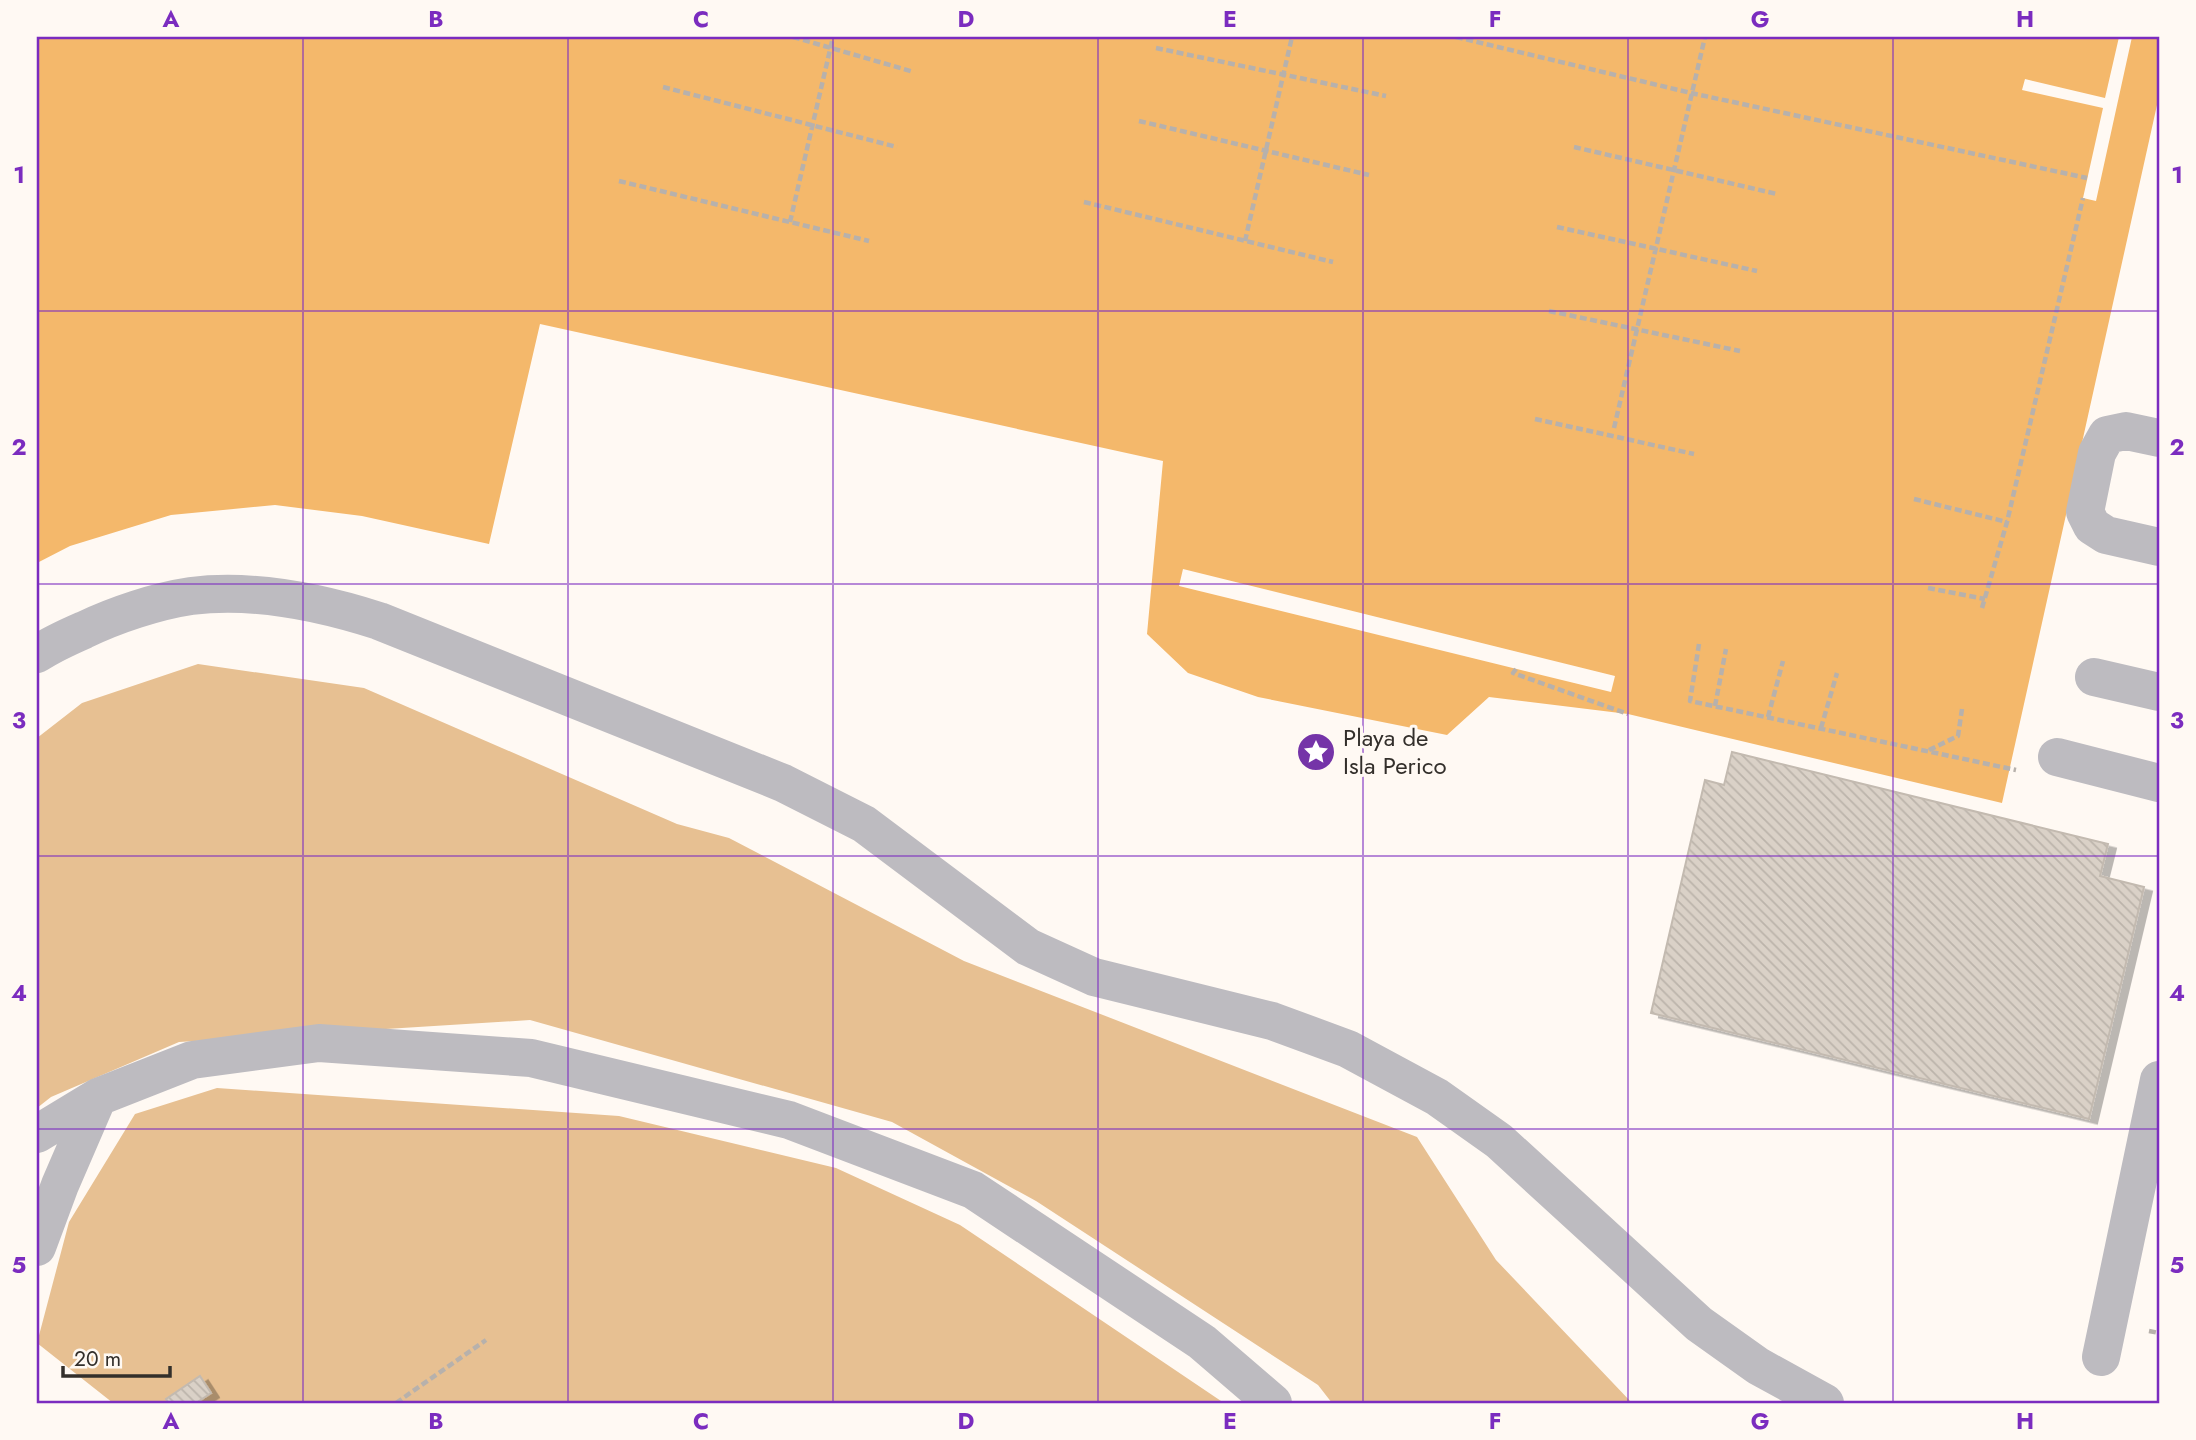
<svg xmlns="http://www.w3.org/2000/svg" width="2196" height="1440" font-family="Jost,sans-serif">
  <style>
    .green { fill: #e7c092 }
    .water { fill: #f4b86b }
    .pier { fill: #fff9f3 }
    .building { fill: url(#building-back-hatch); stroke: #c3bab0; stroke-width: 2; filter: url(#shadow) }
    .lines { fill: none; stroke-linecap: round; stroke-linejoin: round }
    .path { stroke: #b7b1ac; stroke-width: 4.5; stroke-dasharray: 7 3.5; stroke-linecap: butt }
    .minor { stroke: #bdbbc0; stroke-width: 38 }
    .grid { fill: none; stroke: #7b2cbf; stroke-width: 2; stroke-opacity: 0.55 }
    .labels { text-anchor: middle; stroke-width: 6; stroke-linejoin: round; paint-order: stroke }
    .poi-label { font-size: 24px; fill: #332f2b; stroke: #fff9f3; text-anchor: start }
    .neatline { fill: none; stroke: #7b2cbf; stroke-width: 2.5 }
    .grid-label { font-size: 23px; text-anchor: middle; font-weight: bold; fill: #7b2cbf }
  </style>
  <defs>
    <pattern id="building-back-hatch" width="6" height="6" patternUnits="userSpaceOnUse" patternTransform="scale(1.75)"><rect width="6" height="6" fill="#dad1c7"/><path d="M-1 5l2 2M0 0l6 6M5-1l2 2" fill="none" stroke="#bcb4ab"/></pattern>
    <filter id="shadow"><feDropShadow dx="8" dy="4.5" stdDeviation="0" flood-color="#0004"/></filter>
  </defs>
  <rect width="100%" height="100%" fill="#fff9f3"/>
  <path class="green" d="M198,664L364,688L677,824L729,838L964,961L1417,1137L1496,1260L1632,1403H1332L1318,1385L1036,1201L892,1122L530,1020L179,1042L51,1097L37,1108V738L82,703Z
    M217,1088L619,1116L836,1168L960,1225L1224,1403H113L37,1343L69,1222L135,1114Z"/>
  <path class="water" d="M37,37H2159V96L2002,803L1628,714L1489,697L1447,735L1258,697L1188,673L1147,634L1163,461L540,324L489,544L362,516L275,505L171,515L70,546L37,563Z"/>
  <path class="pier" d="M2119,37H2132L2096,201L2083,198L2103,108L2022,90L2025,79L2105,98Z
    M1183,569L1615,676L1611,692L1179,586Z"/>
  <path class="building" d="M1732,752L2108,844L2100,876L2144,887L2089,1119L1651,1013L1705,780L1724,785Z
    M200,1376L211,1393L196,1403H169L166,1399Z"/>
  <g class="lines">
    <path class="path" d="M793,37L914,72
      M1456,37L1691,93L2087,178
      M1156,48L1386,96
      M663,87L897,147
      M1139,121L1369,175
      M1574,147L1777,194
      M619,181L869,241
      M1084,202L1333,262
      M790,222L833,37
      M1557,227L1757,271
      M1245,241L1292,37
      M1549,311L1740,351
      M1535,419L1694,454
      M1614,428L1705,37
      M1914,499L2007,522
      M1928,588L1985,599
      M1982,608L2007,522L2083,198
      M1699,644L1690,701L2016,770
      M1516,669L1513,673L1628,714
      M1715,706L1726,649
      M1768,717L1783,661
      M1821,728L1837,673
      M1929,750L1958,736L1962,709
      M2149,1331L2159,1333
      M396,1403L486,1340"/>
    <path class="minor" d="M2159,438L2126,431L2107,435L2097,453L2085,512L2092,526L2106,535L2159,547
      M37,654C52,644 68,637 84,630C115,615 157,601 191,596C254,588 320,602 379,621L783,783L864,824L1028,947L1094,977L1272,1021L1348,1049L1437,1097L1499,1141L1699,1324L1758,1366L1825,1403
      M2094,677L2159,692
      M2057,757L2159,783
      M37,1134L98,1097
      M37,1247L60,1185L98,1097L192,1060L319,1043L531,1058L789,1120L973,1190L1202,1342L1273,1403
      M2101,1357L2159,1080"/>
  </g>
  <path class="grid" d="M303,37V1403M568,37V1403M833,37V1403M1098,37V1403M1363,37V1403M1628,37V1403M1893,37V1403M37,311H2159M37,584H2159M37,856H2159M37,1129H2159"/>
  <defs>
    <symbol id="sight-disc" viewBox="-11 -11 22 22"><circle r="9.5" fill="#7534a8" stroke="#fff9f3"/><path d="M0-6L1.8-2.2L6-1.7L2.9 1.2L3.7 5.4L0 3.3L-3.7 5.4L-2.9 1.2L-6-1.7L-1.8-2.2Z" fill="#fff"/></symbol>
  </defs>
  <g fill-rule="evenodd">
    <use href="#sight-disc" x="1294" y="730" width="44" height="44"/>
  </g>
  <g class="labels">
    <g class="poi-label">
      <text x="1343" y="746">Playa de<tspan x="1343" dy="28">Isla Perico</tspan></text>
    </g>
  </g>
  <rect width="2196" height="1440" fill="none" stroke="#fff9f3" stroke-width="77"/>
  <path d="M63 1366v10h107v-10" fill="none" stroke="#332f2b" stroke-width="3.5"/>
  <text x="74" y="1366" font-size="21" fill="#332f2b" stroke="#fff9f3" stroke-width="5" paint-order="stroke">20 m</text>
  <rect x="38" y="38" width="2120" height="1364" class="neatline"/>
  <g class="grid-label">
    <text x="171" y="27">A</text>
    <text x="436" y="27">B</text>
    <text x="701" y="27">C</text>
    <text x="966" y="27">D</text>
    <text x="1230" y="27">E</text>
    <text x="1495" y="27">F</text>
    <text x="1760" y="27">G</text>
    <text x="2025" y="27">H</text>
    <text x="19" y="183">1</text>
    <text x="2177" y="183">1</text>
    <text x="19" y="455">2</text>
    <text x="2177" y="455">2</text>
    <text x="19" y="728">3</text>
    <text x="2177" y="728">3</text>
    <text x="19" y="1001">4</text>
    <text x="2177" y="1001">4</text>
    <text x="19" y="1273">5</text>
    <text x="2177" y="1273">5</text>
    <text x="171" y="1429">A</text>
    <text x="436" y="1429">B</text>
    <text x="701" y="1429">C</text>
    <text x="966" y="1429">D</text>
    <text x="1230" y="1429">E</text>
    <text x="1495" y="1429">F</text>
    <text x="1760" y="1429">G</text>
    <text x="2025" y="1429">H</text>
  </g>
</svg>
